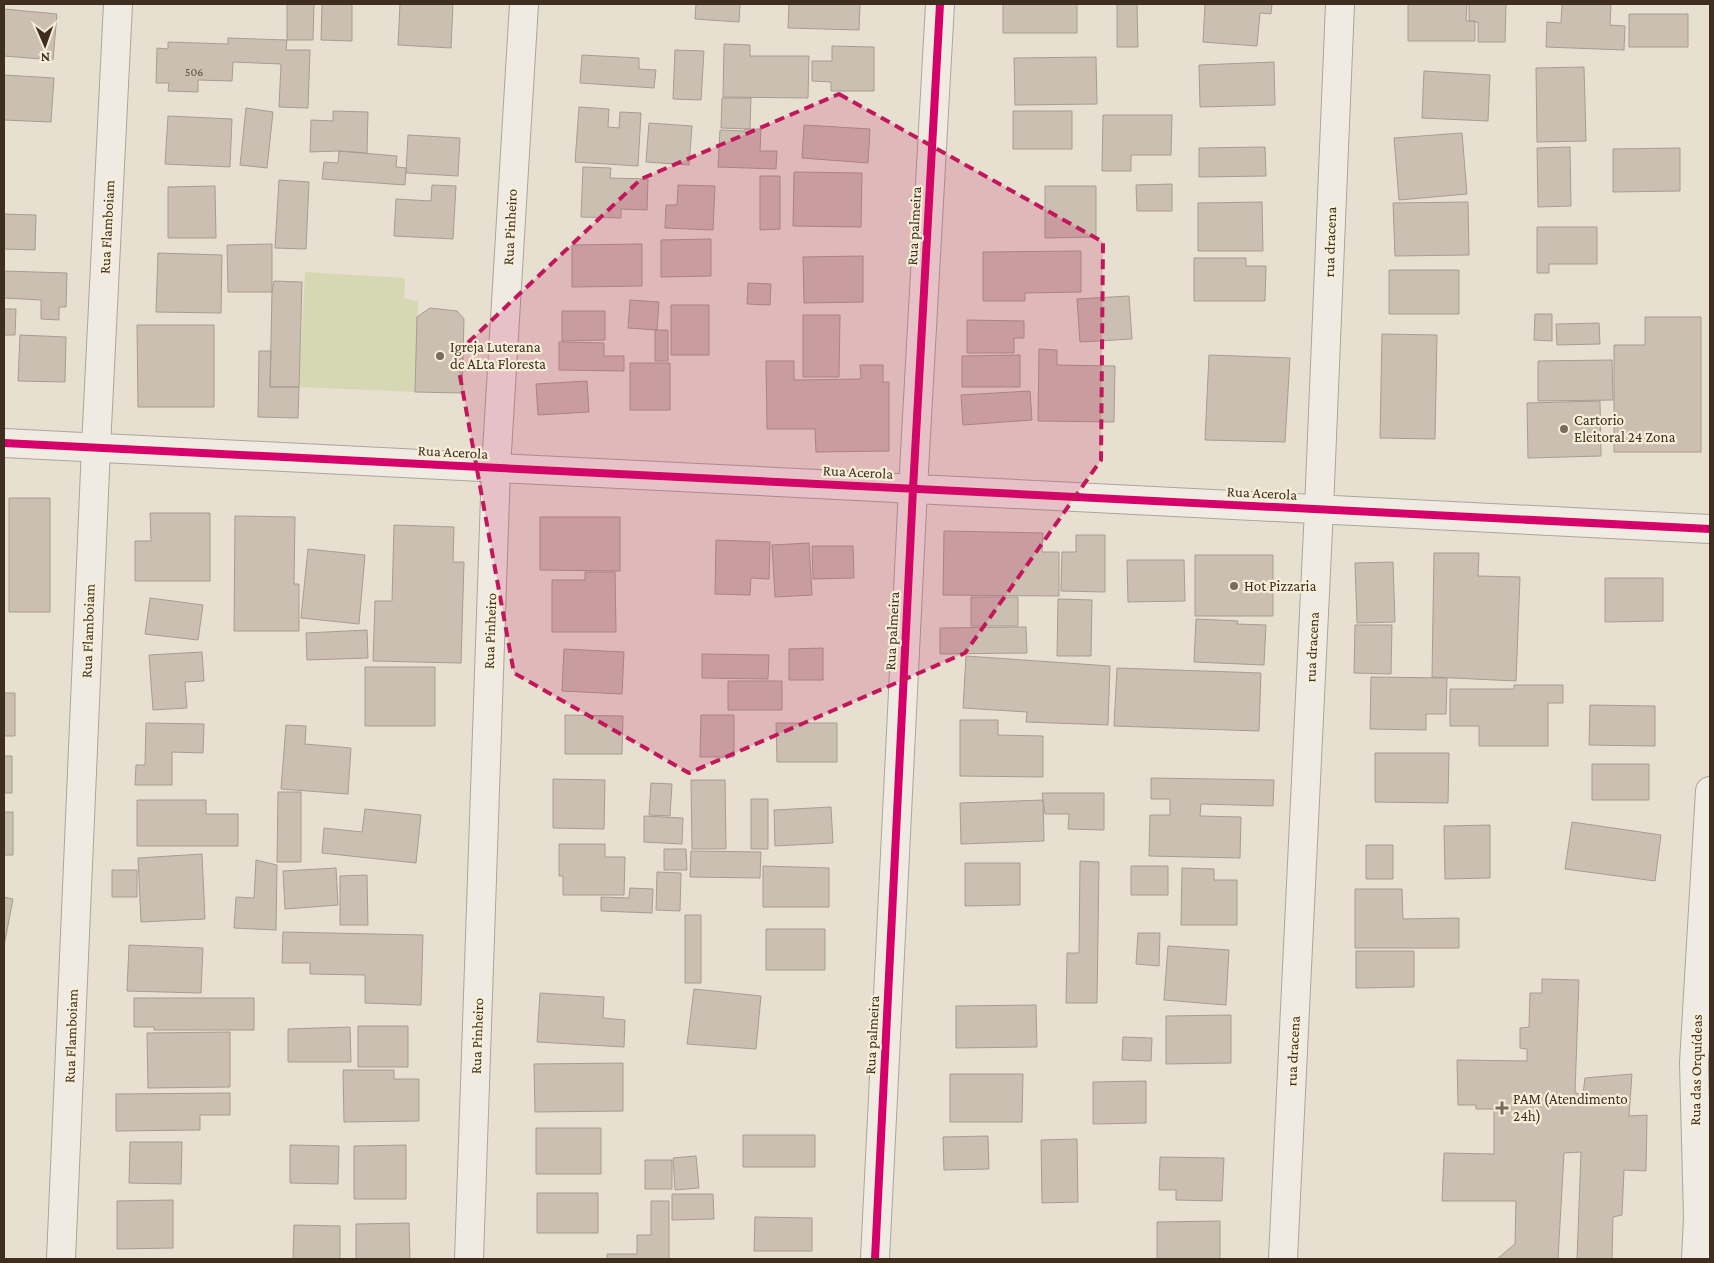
<svg xmlns="http://www.w3.org/2000/svg" width="1714" height="1263" font-family="'Crimson Pro',serif">
  <style>
    .green { fill: #d6d7b3 }
    .building { fill: #cbbfb2; stroke: #a89c90 }
    .lines { fill: none; stroke-linecap: round; stroke-linejoin: round }
    .minor-casing { stroke: #ada599; stroke-width: 30 }
    .minor { stroke: #efebe3; stroke-width: 28 }
    .cycleway-casing { stroke: #f7eed8; stroke-width: 11 }
    .cycleway { stroke: #d6006c; stroke-width: 8 }
    .marked { fill: #c2185b; fill-opacity: 0.2; stroke: #c2185b; stroke-width: 4; stroke-dasharray: 10 6; stroke-linejoin: round }
    .poi-dot { fill: #786c5e; stroke: #f7eed8; stroke-width: 2 }
    .labels { text-anchor: middle; stroke-width: 4.5; stroke-linejoin: round; paint-order: stroke }
    .number-label { font-size: 12px; fill: #605244 }
    .street-label { font-size: 15px; fill: #3d2e20; stroke: #f7eed8 }
    .poi-label { font-size: 15px; fill: #3d2e20; stroke: #f7eed8; text-anchor: start }
  </style>
  <rect width="100%" height="100%" fill="#e7e0d1"/>
  <path class="green" d="M305,272L405,278L404,299L418,301L415,392L299,387Z"/>
  <path class="building" d="M287,4H314L313,40H287Z
    M322,4H352V41L321,40Z
    M400,4H453L451,48L398,45Z
    M696,4H740L739,22L695,19Z
    M789,4H860L859,30L788,28Z
    M1003,4H1077V33H1003Z
    M1117,4H1137L1138,47H1117Z
    M1205,4H1272L1271,14L1260,13L1257,46L1203,42Z
    M1408,4H1467L1466,21H1475V41H1408Z
    M1469,4H1506L1505,42H1478V22L1469,21Z
    M1562,4H1611L1610,25L1625,26L1624,50L1546,47L1547,22L1561,23Z
    M4,9L57,14L53,60L4,56Z
    M1629,14H1688V47H1629Z
    M228,38L287,40L286,50H310L308,108L279,107L281,64L233,62L232,81L198,80V92L168,91L169,83H156L157,48L168,49V42L228,44Z
    M724,44L750,45V56H809L808,98L723,97Z
    M832,46L874,47V91H831V82L812,81V61H832Z
    M675,50L704,51L701,100L673,99Z
    M582,55L639,58V69L656,70L654,88L580,83Z
    M1096,57L1097,104L1015,105L1014,58Z
    M1274,62L1275,105L1200,107L1199,65Z
    M1584,67L1586,141L1537,142L1536,68Z
    M1424,71L1490,75L1488,121L1422,118Z
    M4,75L54,78L51,122L4,120Z
    M722,98H751L750,129L721,128Z
    M579,107L609,109L608,127L619,128L620,112L641,113L638,166L575,162Z
    M246,108L273,112L267,168L240,165Z
    M333,111L368,112L367,153L339,151L310,152L311,120L333,121Z
    M1013,111H1072V149H1013Z
    M1103,115H1172L1171,155H1131V171H1102Z
    M168,116L232,119L230,167L165,164Z
    M649,123L692,126L689,165L646,162Z
    M804,125L870,129L868,163L802,158Z
    M745,129H761L760,151H777L776,169L718,167L720,130L744,131Z
    M1462,133L1467,194L1399,200L1394,138Z
    M408,135L460,138L458,176L406,173Z
    M1265,147L1266,176L1199,177V148Z
    M1570,147L1571,206L1538,207L1537,148Z
    M1680,148V191L1613,192V149Z
    M339,151L397,156L396,167L406,168L405,185L322,179L324,162L338,163Z
    M583,167L611,168L610,178L648,179L647,210L621,209V218L581,217Z
    M794,172L862,173L861,227L793,226Z
    M760,176H780V229L760,230Z
    M279,180L309,182L306,249L275,248Z
    M1172,184V211H1137L1136,185Z
    M432,185L456,186L453,239L394,236L396,199L431,201Z
    M678,185L715,186L713,230L665,228L666,205H677Z
    M215,186L216,238H168V187Z
    M1045,186H1096V237L1045,238Z
    M1262,202L1263,251H1198V203Z
    M1468,202L1469,255L1395,256L1393,203Z
    M4,214L36,215L35,250L4,249Z
    M1537,227H1597V264H1549V273H1537Z
    M711,239V276L661,277V240Z
    M272,244V292H228L227,245Z
    M642,244V286L572,287V245Z
    M1081,251V292L1025,293V301H983V252Z
    M158,253L222,255L221,313L156,312Z
    M863,256V302L804,303L803,257Z
    M1194,258H1246V266H1266L1265,301H1194Z
    M1389,270H1459V314H1389Z
    M4,271L67,273L66,307H59V320L41,319V300L4,298Z
    M274,281L302,282L299,387H270L272,292Z
    M748,283L771,284L770,305L747,304Z
    M1129,296L1132,339L1080,342L1077,299Z
    M630,300L659,302L657,330L628,328Z
    M671,305H709V355H671Z
    M430,308L457,311L464,319L462,393L415,392L417,317Z
    M4,309H16L15,335H4Z
    M562,311H605V340L562,341Z
    M1535,314H1552V341L1534,340Z
    M803,315H840L839,377H803Z
    M1645,317H1701V452H1614V345H1645Z
    M967,320L1024,321V338H1014V353H967Z
    M1599,323L1600,344L1557,345L1556,324Z
    M137,325H214V407H138Z
    M655,330H668V361H655Z
    M1382,334L1437,335L1435,439L1380,438Z
    M20,335L66,337L65,382L18,381Z
    M559,342L604,343V356H624V371L559,370Z
    M1039,349L1057,350V365L1115,366L1114,422L1038,421Z
    M259,351H271L270,387H299L298,418L258,417Z
    M1020,355V387H962V356Z
    M1209,355L1290,358L1285,442L1205,440Z
    M1612,360L1613,400L1538,401V361Z
    M766,361H794V380L861,379L860,365H883V382H889V451L816,452L815,429H767Z
    M630,363H670V410H630Z
    M587,381L589,412L538,415L536,384Z
    M1030,391L1032,420L963,425L961,395Z
    M1600,401L1601,456L1528,458L1527,403Z
    M9,498H50V612H9Z
    M150,513H210V581H135V541H151Z
    M235,516L295,517L294,584H299V631H234Z
    M540,517H620V571L540,570Z
    M394,525L454,527L453,562H464L461,663L373,661L375,601H392Z
    M944,531L1043,533L1042,552H1059V596L943,595Z
    M1076,535H1105V592L1061,591L1062,552H1076Z
    M716,540L770,542L769,579L751,578L750,595L715,594Z
    M809,543L812,595L775,597L772,545Z
    M812,546H853L854,578L813,579Z
    M308,549L365,555L359,624L301,618Z
    M1434,553H1479L1478,576L1520,577L1516,681L1432,677Z
    M1195,555H1273V616H1195Z
    M1127,560H1184L1185,601L1128,602Z
    M1393,562L1395,622L1357,623L1355,563Z
    M585,572H615L616,632H552V580H585Z
    M1605,578H1663V621L1605,622Z
    M971,597H1018V626H971Z
    M150,598L203,605L198,640L145,634Z
    M1058,599L1092,600L1091,656H1057Z
    M1196,619L1238,621L1237,624L1266,625L1264,665L1194,662Z
    M1355,625H1392L1391,674L1354,673Z
    M1026,627L1027,653L940,654V628Z
    M367,630L368,658L307,660L306,633Z
    M823,648V680H789V649Z
    M564,649L624,652L622,694L562,691Z
    M202,652L204,681L185,682L187,708L153,710L149,655Z
    M702,654L769,655L768,679L702,678Z
    M966,656L1110,666L1108,725L1026,722L1027,712L963,708Z
    M365,667H435V726H365Z
    M1117,668L1261,673L1259,731L1114,726Z
    M1371,677L1447,678L1446,714H1426V730L1370,729Z
    M728,681H782V710H728Z
    M1514,685H1563V703H1548V746H1479V726H1450V689H1514Z
    M4,693H15V736H4Z
    M1590,705L1655,706V746L1589,745Z
    M565,715L623,716L622,754H565Z
    M701,715H734V757H700Z
    M960,720H998V735L1043,736V777L960,776Z
    M146,723L204,724L203,753L172,752V785H135L136,765H145Z
    M776,723H837V762H777Z
    M286,725L306,726L305,744L351,748L348,794L281,789Z
    M1375,753H1449L1448,803L1375,802Z
    M4,756H12V793H4Z
    M1592,764H1649V800H1592Z
    M1151,778L1274,780L1273,806L1201,804L1200,816L1241,817L1240,858L1149,856L1150,815H1170V799H1151Z
    M553,779L605,780L604,829L553,828Z
    M691,780H725L726,849H692Z
    M651,783L672,784L670,816L649,815Z
    M278,792H301V862H277Z
    M1042,793H1104V830L1068,829L1069,814H1045Z
    M751,799H768V849H751Z
    M137,800H206V814H238V846H137Z
    M1043,800L1044,841L961,844L960,803Z
    M831,807L833,843L775,846L774,810Z
    M365,809L421,815L416,863L322,853L324,828L362,832Z
    M4,812H13V855H4Z
    M644,816L683,818L682,844L644,842Z
    M1572,822L1661,835L1655,881L1565,869Z
    M1490,825V878L1445,879L1444,826Z
    M559,844H605V857H625L624,895H563V876H559Z
    M1366,845H1393V879H1366Z
    M664,849H686L687,870H664Z
    M691,851L761,852L760,878L690,877Z
    M202,854L205,919L141,922L138,858Z
    M256,860L277,865L276,930L234,928L236,897L254,898Z
    M1080,861L1099,862L1097,1003H1066L1067,953H1079Z
    M965,863H1020V905L965,906Z
    M763,866L829,868V907H763Z
    M1131,866H1168V895H1131Z
    M336,868L338,905L285,909L283,871Z
    M1182,868L1214,869V880H1237V925H1181Z
    M112,870H137V897H112Z
    M657,872L681,873L680,911L656,910Z
    M367,875L368,925H340V876Z
    M630,888L653,889L652,913L601,911V897L629,898Z
    M1355,889H1402L1403,919L1459,918V948H1355Z
    M4,897L13,899L4,946Z
    M685,915H701V983H685Z
    M766,929H825V970H766Z
    M283,932L423,935L421,1005L365,1003V975L310,974V963H282Z
    M1138,933H1160L1159,966L1136,964Z
    M129,945L203,948L201,993L127,991Z
    M1168,946L1229,950L1226,1005L1164,1000Z
    M1356,951H1414V987L1356,988Z
    M1542,979L1579,980L1575,1093L1583,1094L1585,1078L1632,1074L1629,1116L1647,1115L1646,1171L1624,1170L1622,1215L1613,1217L1612,1259H1577L1581,1152L1564,1153L1558,1259H1497L1515,1244L1516,1201H1442L1444,1153L1494,1154V1109H1476V1105H1458L1457,1060L1527,1061V1049L1520,1048V1028L1529,1027L1530,993H1542Z
    M694,989L761,996L756,1049L687,1044Z
    M540,993L604,997L603,1018L625,1020L624,1047L537,1042Z
    M134,998H254V1030H154V1027H134Z
    M1036,1005L1037,1047L956,1048V1006Z
    M1231,1015V1063L1166,1064V1016Z
    M358,1026H408V1067H358Z
    M350,1027L351,1062H288V1029Z
    M230,1032V1087L148,1088L147,1033Z
    M1123,1037L1152,1038L1151,1061L1122,1060Z
    M623,1063V1111L535,1112L534,1064Z
    M343,1070H394V1079H419V1121L344,1122Z
    M950,1074H1023L1022,1122H950Z
    M1146,1081V1123L1093,1124V1082Z
    M230,1093V1115H200V1130L116,1131V1094Z
    M536,1128H601V1174H536Z
    M743,1135H815V1167H743Z
    M988,1136L989,1169L944,1170L943,1137Z
    M1077,1139L1078,1202L1042,1203L1041,1140Z
    M130,1142H182L181,1184L129,1183Z
    M290,1145L339,1146L338,1184L290,1183Z
    M406,1145V1199H354V1146Z
    M696,1156L699,1188L675,1190L673,1158Z
    M1160,1157L1224,1158L1222,1201L1176,1200V1190H1159Z
    M645,1160H672V1189H645Z
    M537,1193H598V1233H537Z
    M672,1194H713L714,1219L672,1220Z
    M173,1200V1248L117,1249V1201Z
    M651,1201H669V1259H607V1254H637V1235H651Z
    M755,1217L812,1218V1251H754Z
    M1220,1221V1259H1157V1222Z
    M409,1223L410,1259H356V1224Z
    M294,1225L340,1226V1259H293Z"/>
  <g class="lines">
    <defs>
      <path id="minor" d="M4,443L1710,529
        M61,1259L96,447L118,4
        M469,1259L496,468L524,4
        M875,1259L913,489L940,4
        M1283,1259L1319,509L1340,4
        M1696,1259L1698,1218L1694,1063L1710,791"/>
    </defs>
    <use href="#minor" class="minor-casing"/>
    <use href="#minor" class="minor"/>
    <defs>
      <path id="cycleway" d="M4,443L1710,529
        M875,1259L913,489L940,4"/>
    </defs>
    <use href="#cycleway" class="cycleway-casing"/>
    <use href="#cycleway" class="cycleway"/>
  </g>
  <path class="marked" d="M839,94L1103,242L1101,460L965,653L689,773L514,673L456,354L641,179Z"/>
  <g class="poi-dot">
    <circle cx="440" cy="356" r="5"/>
    <circle cx="1564" cy="429" r="5"/>
    <circle cx="1234" cy="586" r="5"/>
    <path d="M1499.5 1100.5h5v5h5v5h-5v5h-5v-5h-5v-5h5z"/>
  </g>
  <g class="labels">
    <g class="number-label">
      <text x="194" y="76">506</text>
    </g>
    <g class="street-label">
      <text transform="translate(914 226) rotate(-87)" y="5">Rua palmeira</text>
      <text transform="translate(107 227) rotate(-87)" y="5">Rua Flamboiam</text>
      <text transform="translate(510 227) rotate(-87)" y="5">Rua Pinheiro</text>
      <text transform="translate(1330 242) rotate(-88)" y="5">rua dracena</text>
      <text transform="translate(453 452) rotate(3)" y="5">Rua Acerola</text>
      <text transform="translate(858 472) rotate(3)" y="5">Rua Acerola</text>
      <text transform="translate(1262 493) rotate(3)" y="5">Rua Acerola</text>
      <text transform="translate(88 631) rotate(-88)" y="5">Rua Flamboiam</text>
      <text transform="translate(490 631) rotate(-88)" y="5">Rua Pinheiro</text>
      <text transform="translate(892 631) rotate(-87)" y="5">Rua palmeira</text>
      <text transform="translate(1312 647) rotate(-87)" y="5">rua dracena</text>
      <text transform="translate(872 1035) rotate(-87)" y="5">Rua palmeira</text>
      <text transform="translate(71 1036) rotate(-88)" y="5">Rua Flamboiam</text>
      <text transform="translate(477 1036) rotate(-88)" y="5">Rua Pinheiro</text>
      <text transform="translate(1293 1051) rotate(-87)" y="5">rua dracena</text>
      <text transform="translate(1696 1070) rotate(-89)" y="5">Rua das Orquídeas</text>
    </g>
    <g class="poi-label">
      <text x="450" y="352">Igreja Luterana<tspan x="450" dy="17">de ALta Floresta</tspan></text>
      <text x="1574" y="425">Cartorio<tspan x="1574" dy="17">Eleitoral 24 Zona</tspan></text>
      <text x="1244" y="591">Hot Pizzaria</text>
      <text x="1513" y="1104">PAM (Atendimento<tspan x="1513" dy="17">24h)</tspan></text>
    </g>
  </g>
  <rect width="1714" height="1263" fill="none" stroke="#3d2e20" stroke-width="10"/>
  <g transform="translate(45 45) rotate(178)" stroke="#f7eed8" stroke-width="4" paint-order="stroke">
  <path d="M0-4L9 19L0 12L-9 19Z" fill="#3d2e20"/>
  <text y="-8" font-size="14" font-weight="bold" text-anchor="middle" fill="#3d2e20">N</text>
  </g>
</svg>
